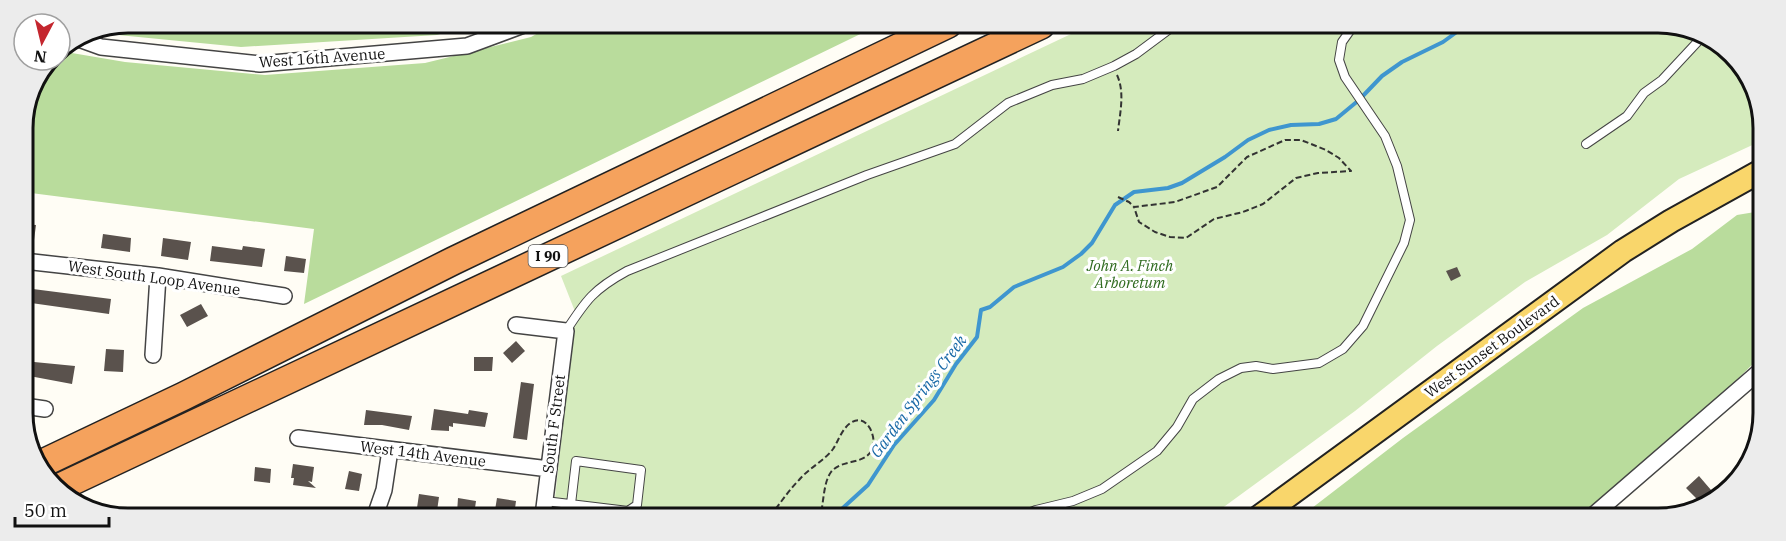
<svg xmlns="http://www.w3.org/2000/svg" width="1786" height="541" font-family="'IBM Plex Serif',serif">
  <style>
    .green { fill: #d5ebbd }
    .forest { fill: #b9dc9c }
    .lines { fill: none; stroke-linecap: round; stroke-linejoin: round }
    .stream { stroke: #3f96cf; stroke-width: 4 }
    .building { fill: #5a524d }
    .service-casing { stroke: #444; stroke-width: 10 }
    .minor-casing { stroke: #444; stroke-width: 18 }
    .primary-casing { stroke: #222; stroke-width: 26 }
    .motorway-casing { stroke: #222; stroke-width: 30 }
    .path { stroke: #333; stroke-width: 2; stroke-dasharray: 6 3; stroke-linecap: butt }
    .service { stroke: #fff; stroke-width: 8 }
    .minor { stroke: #fff; stroke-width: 15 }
    .primary { stroke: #f9d66b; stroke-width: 22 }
    .motorway { stroke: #f5a25d; stroke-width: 27 }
    .labels { text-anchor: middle; stroke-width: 6; stroke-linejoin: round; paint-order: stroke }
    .shield { fill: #fff; stroke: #585858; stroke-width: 1.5 }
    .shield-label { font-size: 14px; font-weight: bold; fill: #111 }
    .street-label { font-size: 15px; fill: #111; stroke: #fff }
    .park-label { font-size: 15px; font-style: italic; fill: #2f6b1f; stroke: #fff }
    .water-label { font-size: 16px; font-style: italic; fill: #1768a6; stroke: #fff }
    .rim { fill: none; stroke: #111; stroke-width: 3 }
  </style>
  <rect width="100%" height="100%" fill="#fffdf5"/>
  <path class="green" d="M1090,25L1685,26L1733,54L1762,108L1761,141L1679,179L1607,235L1525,282L1437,346L1355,411L1210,517L553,516L572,341L576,314L561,276Z"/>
  <path class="forest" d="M128,23H476L437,35L241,47L118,35L98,28Z
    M556,23L881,24L304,304L314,229L23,192V121L51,60H60V51L125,62L265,75L425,63L531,37Z
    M1761,211L1760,357L1708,408L1583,518H1299L1403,438L1583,308L1692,249L1737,215Z"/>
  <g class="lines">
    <path class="stream" d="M833,517L868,485L894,445L934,400L956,364L977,337L981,310L990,307L1014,287L1063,267L1081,254L1092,243L1115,205L1134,192L1168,188L1182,183L1225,157L1248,140L1269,130L1291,125L1319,124L1336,119L1359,100L1382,76L1402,62L1443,42L1465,26"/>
  </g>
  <path class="building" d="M23,224L36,225L34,240L23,239Z
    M103,234L131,238L130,252L101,248Z
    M163,238L191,242L188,260L161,256Z
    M212,246L242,250L243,246L265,249L262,267L210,261Z
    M286,256L306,259L304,273L284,271Z
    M1457,267L1461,276L1451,281L1446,271Z
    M25,288L111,299L109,314L24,302Z
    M201,304L208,316L187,327L180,315Z
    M516,341L525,351L512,363L503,353Z
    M106,349L124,350L123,372L104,371Z
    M474,357H493L492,371H474Z
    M24,361L75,366L72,384L24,375Z
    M521,382L534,384L527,440L513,438Z
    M434,409L468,414L469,410L488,413L485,427L453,423V427L449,426V431L431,430Z
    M366,410L412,416L409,430L382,425H364Z
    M293,464L314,467L312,482L308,481L316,488L293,485L294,478H291Z
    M255,467L271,469L270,483L254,481Z
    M349,471L362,474L359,491L345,489Z
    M1699,476L1717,497L1701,503L1686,488Z
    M419,494L439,497L437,511L417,508Z
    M458,498L476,501L474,515L457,513Z
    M497,498L516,501L514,516H494Z"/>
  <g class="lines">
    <defs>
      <path id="service" d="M1586,144L1627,116L1644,93L1662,80L1703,36
        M566,331C586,300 594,289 627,271L867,175L955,144L1008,103L1052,85L1083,79L1114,66L1136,54L1175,25
        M545,501L628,511L637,505L641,470L576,461L571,504
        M1018,517L1036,510L1073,501L1102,489L1157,451L1177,427L1193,399L1219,379L1241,368L1256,366L1273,369L1319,363L1343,349L1363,326L1404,243L1410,220L1397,166L1385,136L1345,77L1339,60L1342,42L1354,25"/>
      <path id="minor" d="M76,38L101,47L260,64L467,46L529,23
        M24,261L158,276L284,296
        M516,325L566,331L543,516
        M153,355L158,276
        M24,406L45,409
        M298,438L549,469
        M375,516L384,490L390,450
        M1590,518L1760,371"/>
      <path id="primary" d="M1259,517L1623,251L1671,221L1761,171"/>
      <path id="motorway" d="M41,464L184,396L453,261L948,24
        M56,489L1041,25"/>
    </defs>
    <use href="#service" class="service-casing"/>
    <use href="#minor" class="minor-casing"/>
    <use href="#primary" class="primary-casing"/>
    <use href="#motorway" class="motorway-casing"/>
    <path class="path" d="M1117,75C1125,92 1120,113 1118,131
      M1118,197L1129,202L1134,207L1175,202L1217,187L1247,157L1285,140H1301L1326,150L1339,158L1351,171L1318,173L1296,178L1263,204L1243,212L1214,219L1186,238L1170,237L1155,232L1139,222L1134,207
      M770,516C780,504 788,491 799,480C809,468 824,461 833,449C839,440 842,428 852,422C866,414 876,434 873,447C867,466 842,458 831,472C823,483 824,503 820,517"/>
    <use href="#service" class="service"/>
    <use href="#minor" class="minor"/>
    <use href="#primary" class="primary"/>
    <use href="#motorway" class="motorway"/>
  </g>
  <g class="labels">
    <rect class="shield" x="528.5" y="245" width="39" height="22" rx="4.5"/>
    <g class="shield-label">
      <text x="548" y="261">I 90</text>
    </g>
    <g class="street-label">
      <text transform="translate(322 58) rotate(-4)" y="5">West 16th Avenue</text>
      <text transform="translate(154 278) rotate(8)" y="5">West South Loop Avenue</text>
      <text transform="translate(1492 347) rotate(-36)" y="5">West Sunset Boulevard</text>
      <text transform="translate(554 424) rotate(-83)" y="5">South F Street</text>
      <text transform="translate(423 454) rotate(7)" y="5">West 14th Avenue</text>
    </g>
    <g class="park-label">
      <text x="1130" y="271">John A. Finch<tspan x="1130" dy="17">Arboretum</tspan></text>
    </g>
    <g class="water-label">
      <text transform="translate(918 396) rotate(-53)" y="6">Garden Springs Creek</text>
    </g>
  </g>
  <path d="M0 0H1786V541H0ZM128 33H1658A95 95 0 0 1 1753 128V413A95 95 0 0 1 1658 508H128A95 95 0 0 1 33 413V128A95 95 0 0 1 128 33Z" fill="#ececec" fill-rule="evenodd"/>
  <path class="rim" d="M128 33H1658A95 95 0 0 1 1753 128V413A95 95 0 0 1 1658 508H128A95 95 0 0 1 33 413V128A95 95 0 0 1 128 33Z"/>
  <g transform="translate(42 42) rotate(187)"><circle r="28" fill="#ffffff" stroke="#a0a0a0" stroke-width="1.5"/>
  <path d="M0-4.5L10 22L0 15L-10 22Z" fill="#c4262e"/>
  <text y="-9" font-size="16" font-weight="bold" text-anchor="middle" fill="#111111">N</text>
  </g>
  <path d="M15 517v9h94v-9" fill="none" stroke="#111111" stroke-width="3"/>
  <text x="24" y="517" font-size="18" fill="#111111" stroke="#ffffff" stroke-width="4.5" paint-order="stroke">50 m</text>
</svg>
